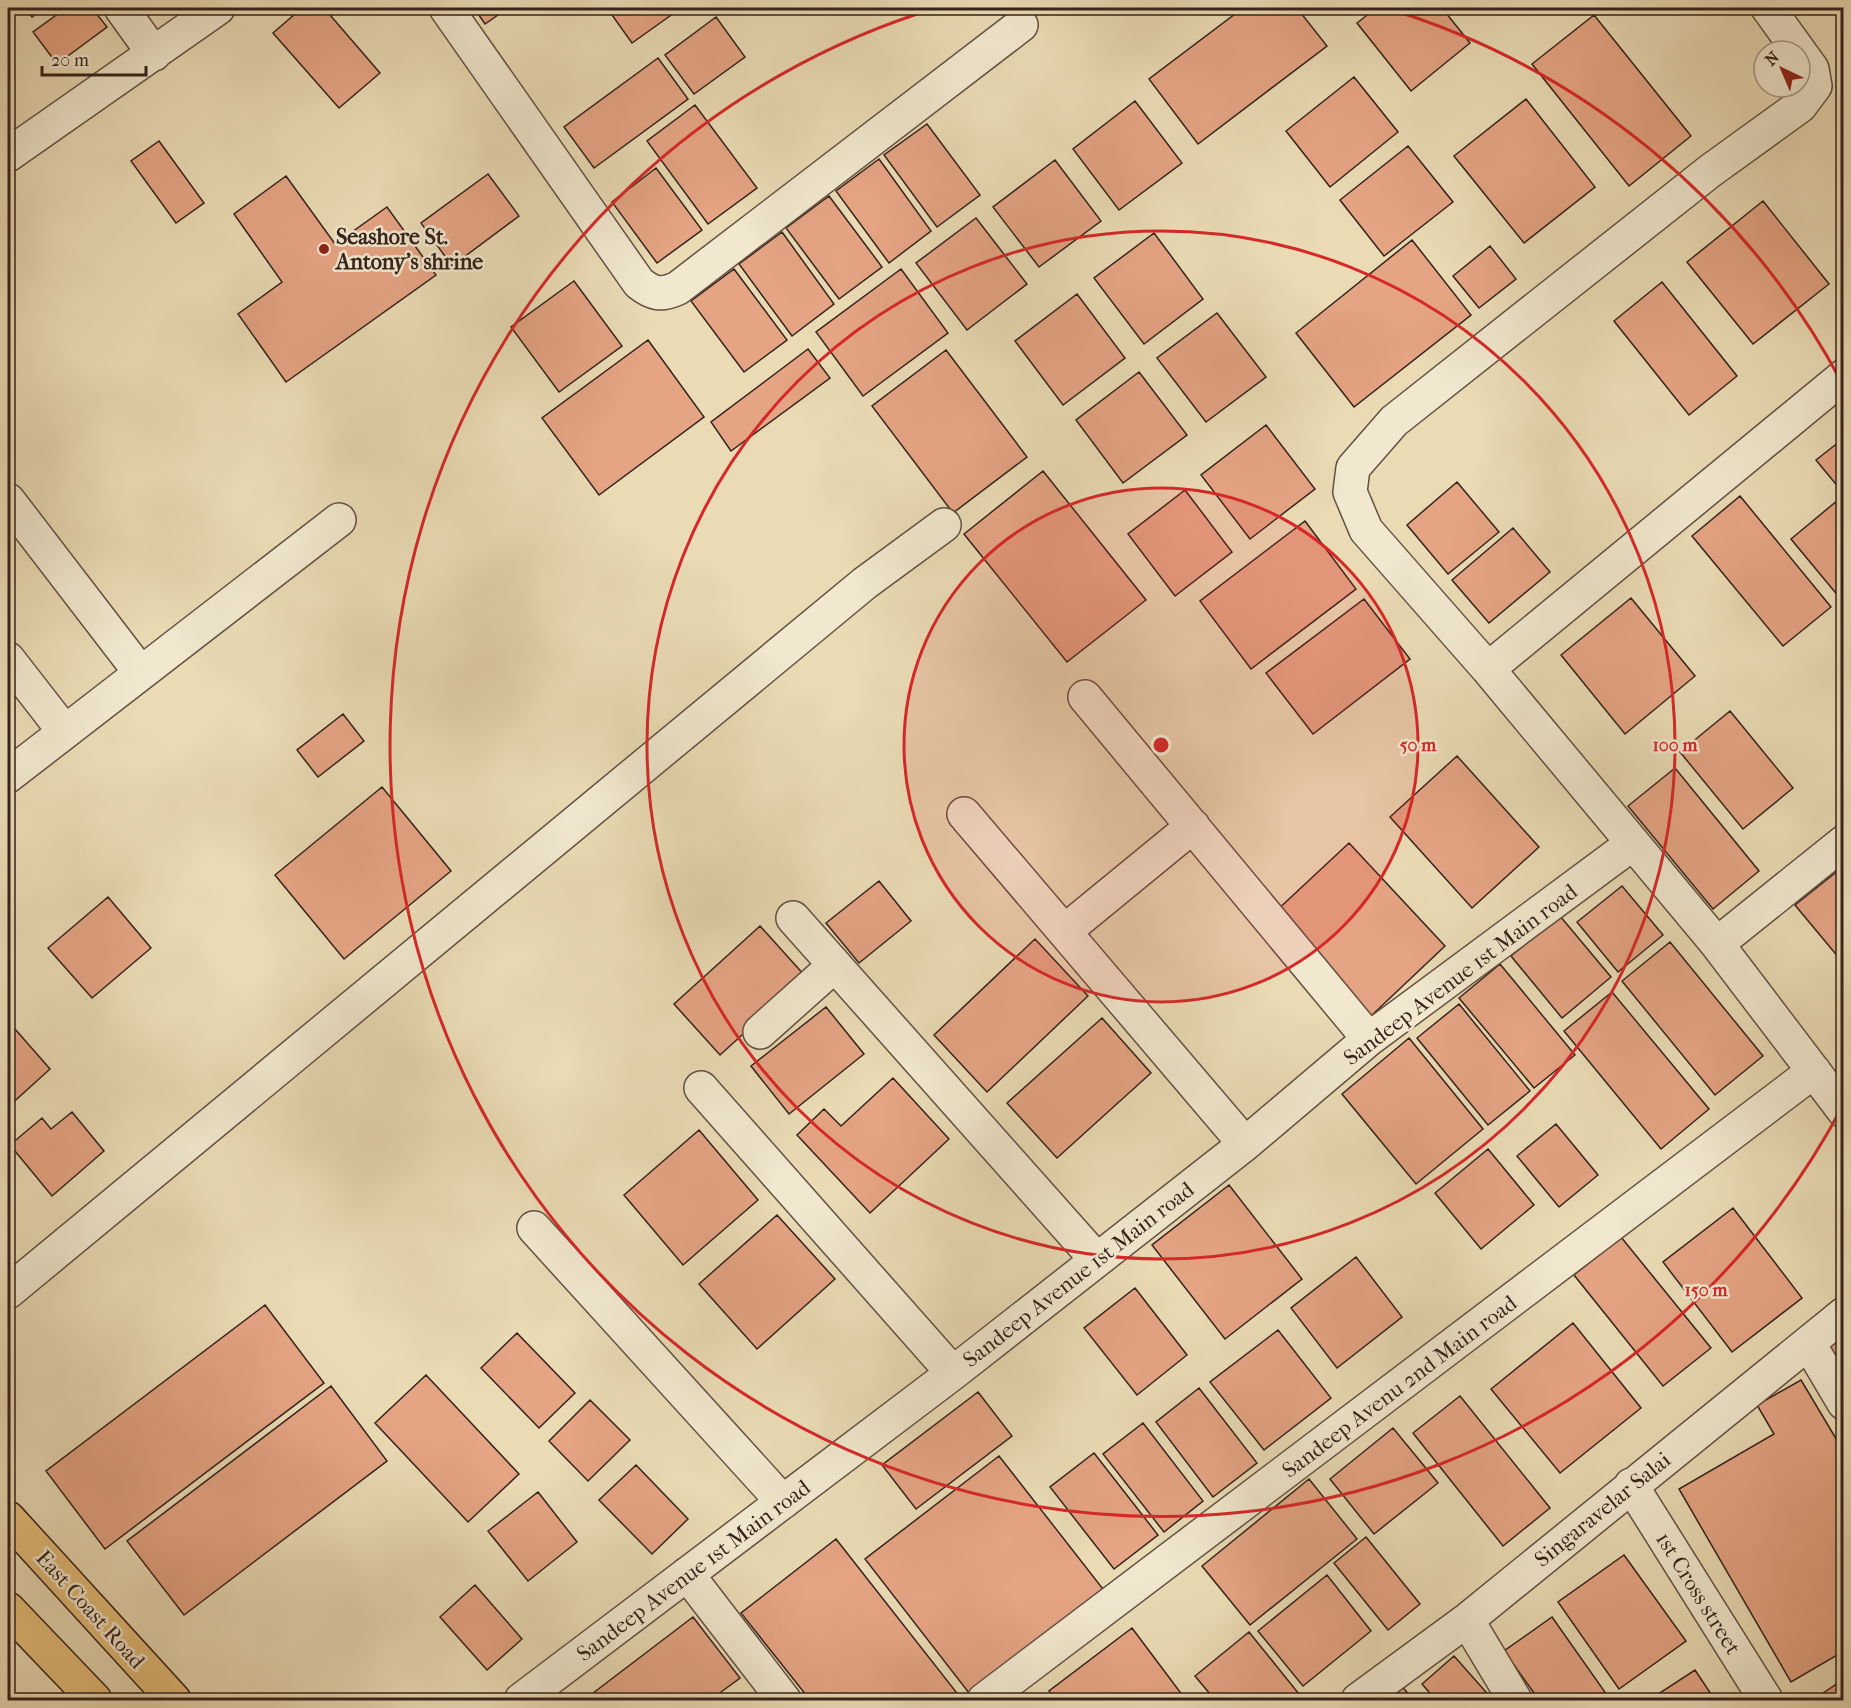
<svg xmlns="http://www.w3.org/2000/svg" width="1851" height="1708" font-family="'IM FELL French Canon',serif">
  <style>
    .building { fill: #e5a484; stroke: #34221b; stroke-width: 1.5 }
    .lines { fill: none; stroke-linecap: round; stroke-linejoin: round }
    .minor-casing { stroke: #625042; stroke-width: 36 }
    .major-casing { stroke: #34221b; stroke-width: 36 }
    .minor { stroke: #f1e8cf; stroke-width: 33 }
    .major { stroke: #e5be7a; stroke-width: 33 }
    .ring { fill: none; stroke: #d62828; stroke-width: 3 }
    .poi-dot { fill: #8f2418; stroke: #f1e8cf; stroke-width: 2 }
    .labels { text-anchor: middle; stroke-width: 5; stroke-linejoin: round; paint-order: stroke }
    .poi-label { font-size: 22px; font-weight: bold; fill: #34221b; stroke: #f1e8cf; text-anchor: start }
    .street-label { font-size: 22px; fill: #34221b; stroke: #f1e8cf }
    .centre { fill: #d62828; stroke: #f1e8cf; stroke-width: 3 }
    .ring-label { font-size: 18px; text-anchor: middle; font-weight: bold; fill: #d62828; stroke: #f1e8cf; stroke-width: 5; stroke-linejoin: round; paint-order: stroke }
  </style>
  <rect width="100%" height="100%" fill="#eadbb5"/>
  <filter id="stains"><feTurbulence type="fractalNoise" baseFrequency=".00333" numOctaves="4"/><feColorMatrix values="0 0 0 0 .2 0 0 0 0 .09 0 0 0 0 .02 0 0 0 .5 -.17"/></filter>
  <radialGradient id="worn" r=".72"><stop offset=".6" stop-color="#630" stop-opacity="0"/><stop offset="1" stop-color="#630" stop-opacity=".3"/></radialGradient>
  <path class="building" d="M25,8H45L32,17Z
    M66,8H92L107,27L57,64L33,32Z
    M302,8H324L380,73L339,108L273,33Z
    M474,8H508L485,24Z
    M607,8H681L632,43Z
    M1243,8H1297L1327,46L1198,144L1149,79Z
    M1376,8H1442L1470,43L1411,91L1357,23Z
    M1594,15L1691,136L1629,186L1532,64Z
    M716,17L745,57L694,94L665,55Z
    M658,58L688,99L594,168L564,127Z
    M1354,77L1398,132L1330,187L1286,131Z
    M1526,99L1595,187L1524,243L1454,156Z
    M1135,101L1182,163L1119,210L1073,149Z
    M695,105L757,188L708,224L647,141Z
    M927,124L980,195L937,227L884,155Z
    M159,141L204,203L176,223L131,161Z
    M1408,146L1453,202L1384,256L1340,200Z
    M879,159L931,231L889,263L836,191Z
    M1055,160L1101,221L1039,267L993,207Z
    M656,168L702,230L657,263L612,202Z
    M488,174L519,216L452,266L421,223Z
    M286,176L335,244L387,207L436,275L286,382L238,314L282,282L234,214Z
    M829,196L882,267L839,299L786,228Z
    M1763,201L1829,284L1753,344L1687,262Z
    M976,218L1027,284L967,330L916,263Z
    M782,232L834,304L792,336L739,264Z
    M1154,233L1203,299L1144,344L1094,278Z
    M1412,240L1471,315L1354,407L1296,333Z
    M1490,246L1516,279L1479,308L1453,276Z
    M734,269L787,340L744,372L691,301Z
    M901,269L948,333L863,396L816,332Z
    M574,281L622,346L559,392L511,327Z
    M1662,282L1737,376L1689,415L1614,321Z
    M1077,294L1125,358L1063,405L1015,341Z
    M1217,313L1266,377L1206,422L1157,358Z
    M648,340L704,417L599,495L542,418Z
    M808,349L830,378L731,451L711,422Z
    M946,350L1027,457L953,513L872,406Z
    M1139,372L1187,435L1123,483L1076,420Z
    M1266,425L1315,489L1250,539L1201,475Z
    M1844,438V494L1816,460Z
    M1043,471L1146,600L1067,662L964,534Z
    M1457,482L1499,532L1448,574L1407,525Z
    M1185,490L1232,552L1175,596L1128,534Z
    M1740,496L1831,607L1783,646L1692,536Z
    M1838,500L1844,507V603L1791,539Z
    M1305,521L1356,589L1251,669L1200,601Z
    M1513,528L1550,572L1489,623L1452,580Z
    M1631,598L1695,676L1625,734L1561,655Z
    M1364,599L1410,659L1313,734L1266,673Z
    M1730,711L1793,788L1743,829L1680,752Z
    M343,714L364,741L318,777L297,750Z
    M1457,756L1539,847L1472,908L1390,817Z
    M1675,768L1759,871L1713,909L1628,806Z
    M382,787L451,871L344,959L275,875Z
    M1349,843L1445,946L1371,1016L1274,913Z
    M1844,866V964L1795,905Z
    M879,881L911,921L859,963L826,923Z
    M1622,886L1663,935L1618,972L1577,922Z
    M108,897L151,948L92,998L48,948Z
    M1560,916L1611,977L1562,1018L1511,956Z
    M760,926L806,977L720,1055L674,1004Z
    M1035,939L1088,996L987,1092L934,1035Z
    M1670,942L1763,1056L1715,1095L1622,981Z
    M1500,964L1575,1055L1534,1088L1459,998Z
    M1612,992L1709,1109L1661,1149L1564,1031Z
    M1459,1004L1530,1091L1488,1125L1417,1038Z
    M826,1007L864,1054L789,1114L751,1066Z
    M1102,1018L1151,1073L1057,1158L1007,1103Z
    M8,1021L50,1069L8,1107Z
    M1409,1038L1483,1129L1416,1184L1342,1094Z
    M893,1078L949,1139L870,1213L797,1135L824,1109L841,1126Z
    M72,1112L104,1151L52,1196L10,1145L42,1118L51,1129Z
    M1556,1124L1598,1175L1559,1207L1517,1156Z
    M699,1130L758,1200L683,1265L624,1195Z
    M1488,1149L1534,1205L1481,1249L1435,1193Z
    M1229,1185L1302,1279L1225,1339L1152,1245Z
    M1733,1208L1802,1298L1732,1352L1663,1262Z
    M777,1215L835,1279L757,1349L699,1284Z
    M1621,1237L1711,1348L1663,1386L1574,1275Z
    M1356,1257L1402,1317L1337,1368L1291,1308Z
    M1135,1288L1187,1355L1137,1395L1084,1328Z
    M265,1305L324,1383L105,1549L46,1471Z
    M1573,1323L1641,1408L1560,1473L1491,1389Z
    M1278,1330L1331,1398L1264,1450L1210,1382Z
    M517,1333L575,1393L539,1428L481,1368Z
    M1844,1333V1382L1823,1345Z
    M426,1375L519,1474L468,1522L375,1423Z
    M1801,1380L1844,1452V1651L1791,1682L1679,1489L1774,1434L1757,1405Z
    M331,1386L387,1461L184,1615L127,1541Z
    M1199,1388L1257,1463L1213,1497L1156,1422Z
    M978,1392L1012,1436L916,1509L882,1465Z
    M1460,1396L1550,1508L1503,1546L1413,1433Z
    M590,1400L630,1440L588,1481L549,1441Z
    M1143,1423L1203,1501L1164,1532L1103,1454Z
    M1393,1428L1438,1483L1374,1534L1330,1479Z
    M1094,1453L1158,1535L1114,1569L1050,1487Z
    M999,1456L1103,1589L969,1693L865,1559Z
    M636,1465L688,1519L652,1554L599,1500Z
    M1309,1479L1357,1539L1250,1625L1202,1566Z
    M538,1492L577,1542L528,1581L488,1531Z
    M1366,1537L1420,1604L1388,1630L1334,1563Z
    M836,1539L960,1697L956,1700H810L741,1613Z
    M1624,1555L1686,1641L1619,1689L1558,1602Z
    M1327,1575L1371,1631L1303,1686L1258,1631Z
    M475,1585L522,1639L487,1670L440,1617Z
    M693,1617L740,1678L710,1700H584Z
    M1552,1617L1607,1695L1600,1700H1539L1504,1651Z
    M1132,1628L1186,1700H1056L1049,1691Z
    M1249,1632L1299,1694L1290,1700H1215L1195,1676Z
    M1454,1656L1493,1700H1436L1422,1684Z
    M1695,1670L1715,1700H1649Z
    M1844,1679V1700H1813Z
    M1397,1681L1414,1700H1374Z"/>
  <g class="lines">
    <defs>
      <path id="minor" d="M121,8L154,54
        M446,8L639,283C653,294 661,296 678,288L1021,25
        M1768,8L1812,69L1815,86L1800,106L1710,171L1394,421L1353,468L1350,492L1366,530L1488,669L1717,944L1844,1111
        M8,155L218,8
        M8,500L140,672
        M8,659L64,731
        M1488,669L1844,376
        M1085,697L1369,1039
        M8,776L339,520
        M964,814L1245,1144
        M793,918L1097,1260
        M1065,931L1193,826
        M1717,944L1844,842
        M760,1032L835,965
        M701,1088L953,1373
        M534,1228L783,1502
        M8,1292L865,583L944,525
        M1809,1344L1844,1403
        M1631,1485L1766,1700
        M687,1574L784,1700
        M1467,1620L1515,1700
        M521,1700L953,1373L1245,1144L1369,1039L1632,844
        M984,1700L1814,1071
        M1358,1700L1467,1620L1844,1314"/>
      <path id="major" d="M8,1518L174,1700
        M8,1609L95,1700"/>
    </defs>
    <use href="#minor" class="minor-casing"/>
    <use href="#major" class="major-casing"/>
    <use href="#minor" class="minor"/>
    <use href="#major" class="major"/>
  </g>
  <circle cx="1161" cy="745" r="257" fill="#d62828" fill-opacity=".12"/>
  <g class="ring">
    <circle cx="1161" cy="745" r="257"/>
    <circle cx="1161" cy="745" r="514"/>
    <path d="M1842 1107A771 771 0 1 1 936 8M1386 8A771 771 0 0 1 1842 383"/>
  </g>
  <circle class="poi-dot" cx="324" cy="249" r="6"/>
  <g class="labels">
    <g class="poi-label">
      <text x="336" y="244">Seashore St.<tspan x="336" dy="25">Antony's shrine</tspan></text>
    </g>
    <g class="street-label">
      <text transform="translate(1460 974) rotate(-37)" y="8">Sandeep Avenue 1st Main road</text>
      <text transform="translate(1078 1274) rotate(-38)" y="8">Sandeep Avenue 1st Main road</text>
      <text transform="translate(1399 1386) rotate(-37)" y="8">Sandeep Avenu 2nd Main road</text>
      <text transform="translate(1602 1509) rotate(-39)" y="8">Singaravelar Salai</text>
      <text transform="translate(693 1570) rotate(-37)" y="8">Sandeep Avenue 1st Main road</text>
      <text transform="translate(1699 1593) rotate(58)" y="8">1st Cross street</text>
      <text transform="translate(91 1609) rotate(48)" y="8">East Coast Road</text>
    </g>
  </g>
  <circle cx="1161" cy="745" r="9" class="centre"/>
  <g class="ring-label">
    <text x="1418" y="751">50 m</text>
    <text x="1675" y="751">100 m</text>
    <text x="1706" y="1296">150 m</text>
  </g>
  <rect width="1851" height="1708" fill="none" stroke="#eadbb5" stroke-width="30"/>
  <rect x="9" y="9" width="1833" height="1690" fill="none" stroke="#34221b" stroke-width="3"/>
  <rect x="15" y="15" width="1821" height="1678" fill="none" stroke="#34221b" stroke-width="1.5"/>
  <g transform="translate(1782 69) rotate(316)"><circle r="28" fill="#f1e8cf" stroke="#a59987" stroke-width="1.5"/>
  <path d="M0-4.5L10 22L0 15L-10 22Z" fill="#8f2418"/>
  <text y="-9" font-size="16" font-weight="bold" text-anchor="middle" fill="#34221b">N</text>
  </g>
  <path d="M42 66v9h104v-9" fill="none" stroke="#34221b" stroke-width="3"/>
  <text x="51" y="66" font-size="18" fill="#34221b" stroke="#f1e8cf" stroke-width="4.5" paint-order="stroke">20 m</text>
  <rect width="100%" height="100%" filter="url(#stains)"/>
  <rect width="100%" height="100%" fill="url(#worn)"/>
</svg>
